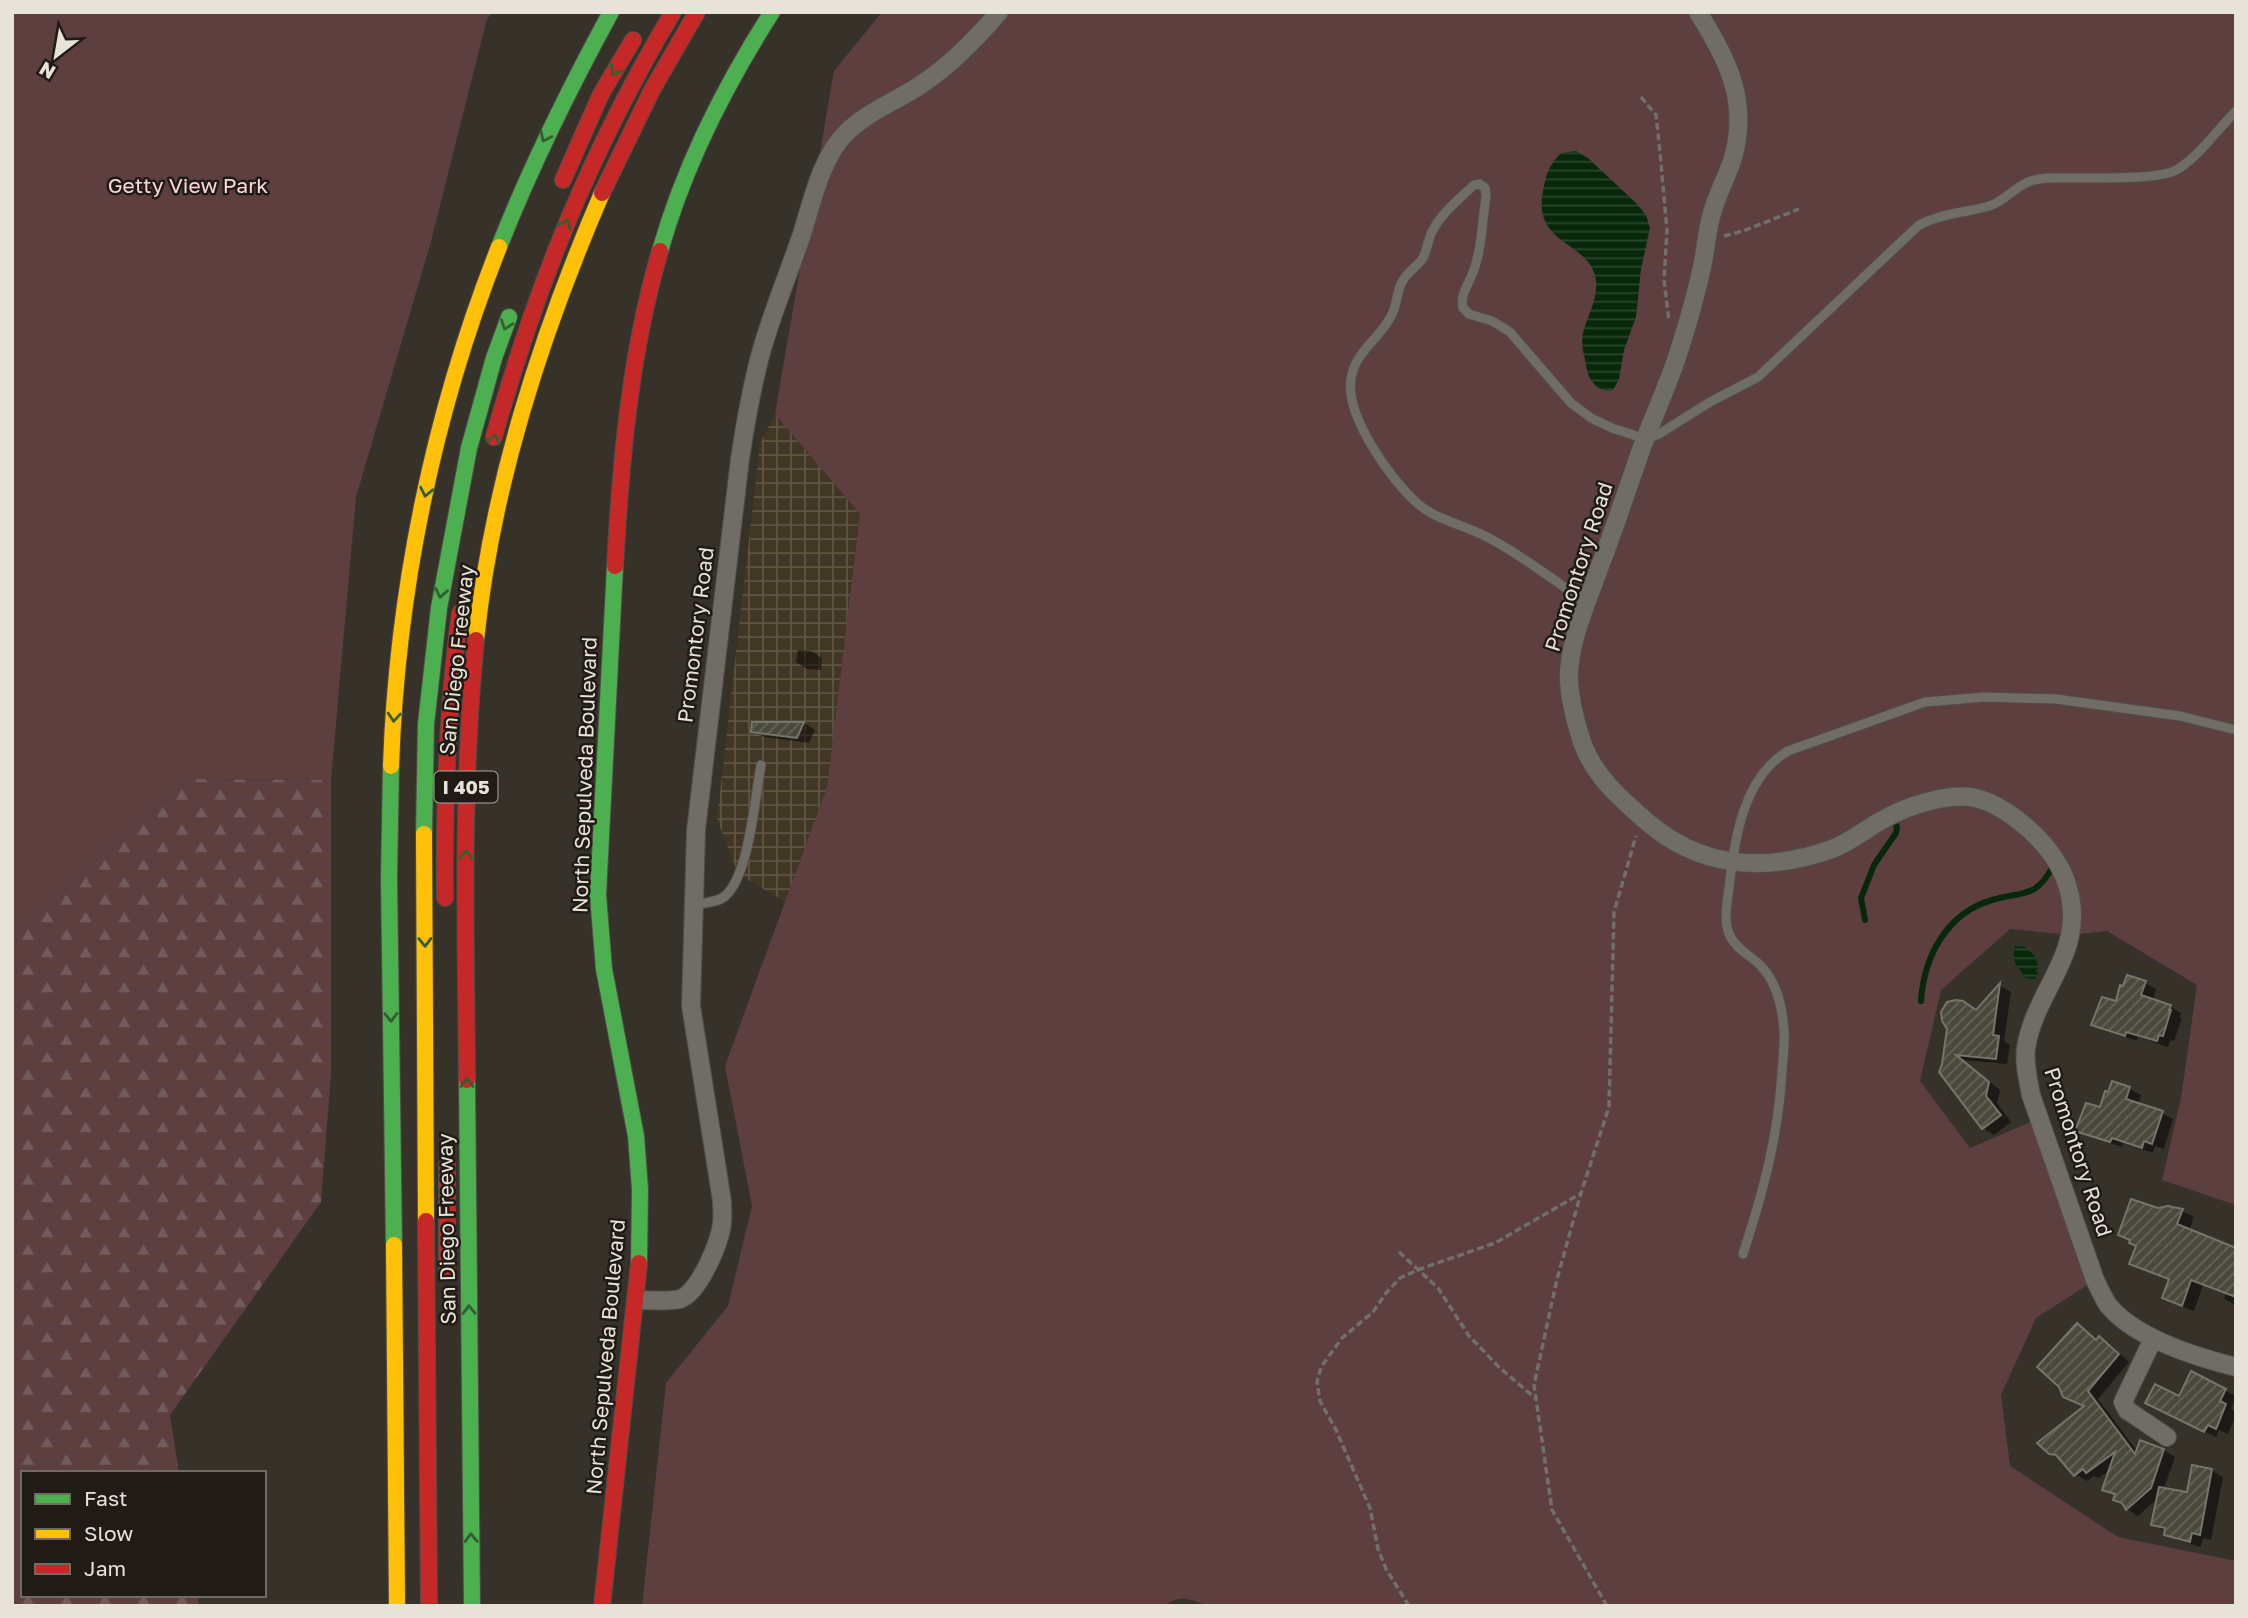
<svg xmlns="http://www.w3.org/2000/svg" width="2248" height="1618" font-family="'Golos Text',sans-serif">
  <style>
    .industrial { fill: url(#industrial-grid) }
    .green { fill: #5d3f40 }
    .forest { fill: url(#forest-firs) }
    .water { fill: url(#water-rules) }
    .shadow { fill: #0007 }
    .lines { fill: none; stroke-linecap: round; stroke-linejoin: round }
    .stream { stroke: #07280a; stroke-width: 6 }
    .building { fill: url(#building-hatch); stroke: #75746d; stroke-width: 2 }
    .lane-casing { stroke: #524e47; stroke-width: 11 }
    .street-casing { stroke: #524e47; stroke-width: 20 }
    .fast-casing { stroke: #524e47; stroke-width: 18 }
    .slow-casing { stroke: #524e47; stroke-width: 18 }
    .jam-casing { stroke: #524e47; stroke-width: 18 }
    .path { stroke: #726f6a; stroke-width: 3.5; stroke-dasharray: 7 3.5; stroke-linecap: butt }
    .lane { stroke: #706d66; stroke-width: 9 }
    .street { stroke: #706d66; stroke-width: 18 }
    .fast { stroke: #4caf50; stroke-width: 16 }
    .slow { stroke: #ffc107; stroke-width: 16 }
    .jam { stroke: #c62828; stroke-width: 16 }
    .oneway { stroke: #345e30 }
    .labels { text-anchor: middle; stroke-width: 5; stroke-linejoin: round; paint-order: stroke }
    .shield { fill: #201c15; stroke: #aca79e; stroke-width: 2 }
    .shield-label { font-size: 19px; font-weight: bold; fill: #e8e3d9 }
    .park-label { font-size: 21px; fill: #fbd7d9; stroke: #201c15 }
    .street-label { font-size: 21px; fill: #e8e3d9; stroke: #201c15 }
  </style>
  <defs>
    <pattern id="industrial-grid" width="8" height="8" patternUnits="userSpaceOnUse" patternTransform="scale(1.75)"><rect width="8" height="8" fill="#423724"/><path d="M0 4h8M4 0v8" fill="none" stroke="#5d5443"/></pattern>
    <pattern id="forest-firs" width="22" height="20" patternUnits="userSpaceOnUse" patternTransform="scale(1.75)"><rect width="22" height="20" fill="#5d3f40"/><path d="M5 1l3.5 6h-7zM16 11l3.5 6h-7z" fill="#745b5b"/></pattern>
    <pattern id="water-rules" width="6" height="5" patternUnits="userSpaceOnUse" patternTransform="scale(1.75)"><rect width="6" height="5" fill="#07280a"/><path d="M0 2.5h6" fill="none" stroke="#2b472d"/></pattern>
    <pattern id="building-hatch" width="6" height="6" patternUnits="userSpaceOnUse" patternTransform="scale(1.75)"><rect width="6" height="6" fill="#4a4a3c"/><path d="M-1 1l2-2M0 6l6-6M5 7l2-2" fill="none" stroke="#646458"/></pattern>
  </defs>
  <rect width="100%" height="100%" fill="#36322a"/>
  <path class="industrial" d="M775,414L860,514L827,787L785,902L738,874L717,819L760,444Z"/>
  <path class="green" d="M12,12H493L487,19L430,245L356,497L331,780L189,779L12,935Z
    M882,12H2236V1205L2162,1180L2181,1098L2197,985L2107,931L2071,935L2010,929L1941,990L1920,1081L1970,1148L2040,1118L2095,1280L2036,1318L2001,1395L2010,1466L2118,1537L2236,1561V1606H1208C1194,1600 1178,1593 1165,1606H642L666,1383L728,1306L752,1206L725,1066L827,787L860,514L775,414L834,71Z"/>
  <path class="forest" d="M189,779L331,780V1073L321,1202L170,1415L179,1473H23V1595H198L199,1606H12V935Z"/>
  <path class="water" d="M1576,151L1588,158L1636,203L1646,215L1650,228L1641,269L1636,317L1624,350L1619,379L1613,390C1606,392 1600,390 1594,384C1587,376 1587,370 1585,360C1583,351 1581,342 1583,333C1587,316 1598,300 1596,281C1591,240 1532,247 1543,191C1547,172 1548,167 1561,153Z
    M2015,946L2025,947L2035,956L2039,968L2036,970L2038,974L2035,979L2025,978C2017,964 2011,964 2015,946Z"/>
  <path class="shadow" d="M798,650L811,651L822,658L821,670L807,669L796,662Z
    M753,723H804L815,730L809,743L764,737L753,731Z
    M2145,983L2156,989L2153,1001L2170,1006L2181,1013L2180,1017L2182,1018L2174,1041L2171,1040L2168,1047L2138,1037L2137,1041L2104,1030L2093,1024L2117,1003Z
    M2001,986L2011,992L2004,1041L2010,1045L2007,1064L1963,1060L2000,1090L1997,1103L2011,1122L1994,1135L1983,1128L1941,1072L1977,1011Z
    M2113,1083L2130,1089L2141,1095L2138,1105L2162,1113L2173,1119L2164,1149L2155,1146L2153,1153L2123,1143L2122,1147L2089,1136L2077,1130L2101,1109Z
    M2168,1207L2182,1211L2194,1217L2189,1231L2236,1250V1305L2224,1299L2226,1294L2203,1285L2194,1311L2175,1304L2164,1297L2170,1280L2131,1263L2158,1209Z
    M2077,1325L2098,1340L2099,1339L2111,1345L2129,1362L2098,1399L2137,1451L2141,1442L2164,1450L2175,1457L2164,1488L2188,1494L2211,1470L2223,1477L2211,1540L2203,1538L2201,1547L2177,1540L2153,1524L2158,1498L2138,1516L2127,1509L2116,1496L2104,1489L2110,1470L2099,1478L2094,1476L2087,1481L2075,1474L2062,1459L2051,1452L2086,1407L2064,1396Z
    M2192,1374L2236,1396L2231,1409L2236,1412V1415L2228,1434L2219,1430L2216,1437L2159,1409L2180,1398Z"/>
  <g class="lines">
    <path class="stream" d="M1865,920L1861,898L1874,865L1896,833L1897,827L1892,818
      M1921,1001C1924,956 1947,913 1992,900C2023,891 2037,899 2054,864"/>
  </g>
  <path class="building" d="M752,722H804L797,738L751,732Z
    M2127,975L2146,981L2141,995L2171,1005L2169,1010H2171L2163,1036L2159,1035L2157,1041L2126,1032L2125,1036L2091,1025L2102,997L2116,1001L2120,985L2123,986Z
    M2000,983L1993,1035L1999,1036L1996,1059L1956,1055L1989,1082L1986,1096L2001,1115L1982,1129L1939,1072L1942,1064L1947,1029L1942,1021L1941,1012L1947,1002L1956,1000L1963,1001L1976,1010Z
    M2112,1081L2130,1087L2126,1099L2163,1111L2152,1144L2144,1141L2142,1148L2112,1138L2110,1142L2075,1131L2086,1103L2100,1107L2105,1091L2108,1092Z
    M2131,1199L2158,1208L2168,1206L2183,1209L2177,1224L2236,1248V1297L2191,1280L2182,1306L2162,1298L2169,1279L2129,1264L2136,1246L2129,1243L2130,1240L2118,1235Z
    M2077,1323L2096,1340L2099,1336L2119,1354L2088,1391L2135,1454L2140,1440L2164,1449L2151,1488L2126,1510L2122,1503L2113,1500L2115,1494L2102,1490L2115,1452L2086,1473L2083,1469L2074,1476L2056,1455L2049,1454L2037,1443L2084,1406L2063,1397L2059,1387L2037,1367Z
    M2191,1371L2226,1389L2220,1401L2226,1404L2216,1429L2208,1425L2204,1432L2145,1403L2155,1384L2179,1396Z
    M2192,1465L2212,1469L2200,1535L2192,1533L2190,1542L2164,1535L2165,1528L2151,1525L2159,1487L2187,1492Z"/>
  <g class="lines">
    <defs>
      <path id="lane" d="M1587,603C1555,581 1523,556 1489,538C1466,525 1437,521 1417,503C1391,480 1345,416 1351,379C1355,350 1383,337 1393,312C1397,303 1397,291 1402,282C1407,272 1417,267 1423,258C1428,248 1428,237 1434,228C1443,212 1461,197 1474,185L1480,184L1485,188L1486,196C1482,222 1482,253 1471,277C1466,289 1460,296 1463,308L1469,314L1492,321L1510,332L1571,403L1591,418L1612,428L1646,439L1659,434L1710,402L1758,377L1919,225C1942,213 1965,213 1989,206C2003,202 2013,189 2026,183C2033,179 2041,179 2048,178C2075,177 2158,182 2178,169C2199,156 2218,129 2236,111
        M694,905C703,903 719,902 725,896C749,876 755,797 761,765
        M1743,1254C1763,1192 1778,1138 1782,1072C1783,1058 1785,1043 1784,1029C1782,1006 1777,982 1760,965C1750,955 1736,949 1730,936C1723,922 1727,903 1729,888C1734,841 1743,777 1788,751L1925,702L1985,697L2056,699L2180,716L2236,730"/>
      <path id="street" d="M1698,12C1728,61 1750,102 1732,161C1726,178 1717,195 1712,213C1707,230 1706,249 1702,267C1696,295 1688,323 1679,351C1669,383 1654,415 1642,447C1628,487 1615,527 1600,566C1588,600 1571,636 1569,672C1568,695 1575,720 1582,742C1594,776 1620,798 1646,821C1700,868 1765,873 1832,849C1851,842 1868,827 1886,818C1907,806 1946,794 1970,797C1987,799 2007,811 2019,821C2037,835 2055,855 2064,876C2093,948 2036,985 2026,1048C2024,1063 2028,1080 2031,1095L2095,1280C2099,1288 2103,1297 2108,1305C2135,1338 2196,1357 2236,1367
        M636,1300C650,1300 667,1302 680,1299C699,1293 720,1242 722,1223C723,1216 722,1208 722,1201L691,1006L696,830L740,459C745,425 751,392 759,360C770,317 788,276 802,234C812,202 822,156 846,133C868,111 897,101 922,84C952,64 976,39 999,12
        M2153,1339L2123,1402L2127,1410L2167,1437"/>
      <path id="fast" d="M499,247C531,166 569,89 611,12
        M660,251C684,166 724,87 772,12
        M615,566L598,895L604,969L636,1136L640,1189L639,1263
        M391,766L389,878L394,1245
        M424,834L426,724L439,608L469,448L494,358L509,317
        M467,1080L472,1606"/>
      <path id="slow" d="M476,640C492,485 541,335 602,193
        M391,766C397,590 434,411 499,247
        M424,834L426,1221
        M394,1245L397,1606"/>
      <path id="jam" d="M563,180L601,94L633,40
        M602,193L652,90L697,12
        M494,437C537,283 591,150 673,12
        M615,566C621,459 630,354 660,251
        M445,898C444,802 447,708 460,613
        M467,1080C466,933 461,786 476,640
        M447,1165V1273
        M426,1221L429,1606
        M602,1606L639,1263"/>
    </defs>
    <use href="#lane" class="lane-casing"/>
    <use href="#street" class="street-casing"/>
    <use href="#fast" class="fast-casing"/>
    <use href="#slow" class="slow-casing"/>
    <use href="#jam" class="jam-casing"/>
    <path class="path" d="M1641,97L1656,115L1659,142L1667,230L1664,280L1669,321
      M1724,236L1743,231L1799,209
      M1399,1252L1438,1288L1469,1336L1500,1368L1535,1398
      M1409,1606L1386,1569L1378,1549L1370,1508L1336,1430L1320,1401L1317,1382L1321,1367L1342,1338L1373,1312L1386,1293L1400,1278L1420,1269L1495,1243L1580,1194
      M1607,1606L1552,1510L1534,1385L1557,1279L1581,1193L1609,1107L1614,912L1636,836"/>
    <use href="#lane" class="lane"/>
    <use href="#street" class="street"/>
    <use href="#fast" class="fast"/>
    <use href="#slow" class="slow"/>
    <use href="#jam" class="jam"/>
  </g>
  <defs><path id="oneway-chevron" d="M-2-3.5L2.5 0L-2 3.5" fill="none" stroke-width="1.6" stroke-linecap="round" stroke-linejoin="round" transform="scale(1.75)"/></defs>
  <g class="oneway">
    <use href="#oneway-chevron" transform="translate(615 71) rotate(120)"/>
    <use href="#oneway-chevron" transform="translate(545 137) rotate(115)"/>
    <use href="#oneway-chevron" transform="translate(566 224) rotate(-66)"/>
    <use href="#oneway-chevron" transform="translate(506 325) rotate(110)"/>
    <use href="#oneway-chevron" transform="translate(494 439) rotate(-76)"/>
    <use href="#oneway-chevron" transform="translate(426 492) rotate(102)"/>
    <use href="#oneway-chevron" transform="translate(441 593) rotate(100)"/>
    <use href="#oneway-chevron" transform="translate(394 717) rotate(94)"/>
    <use href="#oneway-chevron" transform="translate(466 855) rotate(-89)"/>
    <use href="#oneway-chevron" transform="translate(425 942) rotate(89)"/>
    <use href="#oneway-chevron" transform="translate(391 1017) rotate(89)"/>
    <use href="#oneway-chevron" transform="translate(467 1083) rotate(-90)"/>
    <use href="#oneway-chevron" transform="translate(469 1310) rotate(-91)"/>
    <use href="#oneway-chevron" transform="translate(471 1538) rotate(-91)"/>
  </g>
  <g class="labels">
    <rect class="shield" x="434.5" y="771.5" width="63" height="31" rx="5"/>
    <g class="shield-label">
      <text x="466" y="794">I 405</text>
    </g>
    <g class="park-label">
      <text x="188" y="193">Getty View Park</text>
    </g>
    <g class="street-label">
      <text transform="translate(1579 567) rotate(-72)" y="7">Promontory Road</text>
      <text transform="translate(696 635) rotate(-83)" y="7">Promontory Road</text>
      <text transform="translate(457 660) rotate(-84)" y="7">San Diego Freeway</text>
      <text transform="translate(585 775) rotate(-88)" y="7">North Sepulveda Boulevard</text>
      <text transform="translate(2078 1152) rotate(72)" y="7">Promontory Road</text>
      <text transform="translate(447 1229) rotate(-91)" y="7">San Diego Freeway</text>
      <text transform="translate(606 1357) rotate(-85)" y="7">North Sepulveda Boulevard</text>
    </g>
  </g>
  <rect width="2248" height="1618" fill="none" stroke="#e8e3d9" stroke-width="28"/>
  <rect x="21" y="1471" width="245" height="126" fill="#201c15" stroke="#706c63" stroke-width="2"/>
  <rect x="35" y="1494" width="35" height="10" fill="#4caf50" stroke="#706c63" stroke-width="2"/>
  <text x="84" y="1506" font-size="21" fill="#e8e3d9">Fast</text>
  <rect x="35" y="1529" width="35" height="10" fill="#ffc107" stroke="#706c63" stroke-width="2"/>
  <text x="84" y="1541" font-size="21" fill="#e8e3d9">Slow</text>
  <rect x="35" y="1564" width="35" height="10" fill="#c62828" stroke="#706c63" stroke-width="2"/>
  <text x="84" y="1576" font-size="21" fill="#e8e3d9">Jam</text>
  <g transform="translate(56 56) rotate(211)" stroke="#201c15" stroke-width="5" paint-order="stroke">
  <path d="M0-5L12 26L0 18L-12 26Z" fill="#e8e3d9"/>
  <text y="-10" font-size="19" font-weight="bold" text-anchor="middle" fill="#e8e3d9">N</text>
  </g>
</svg>
